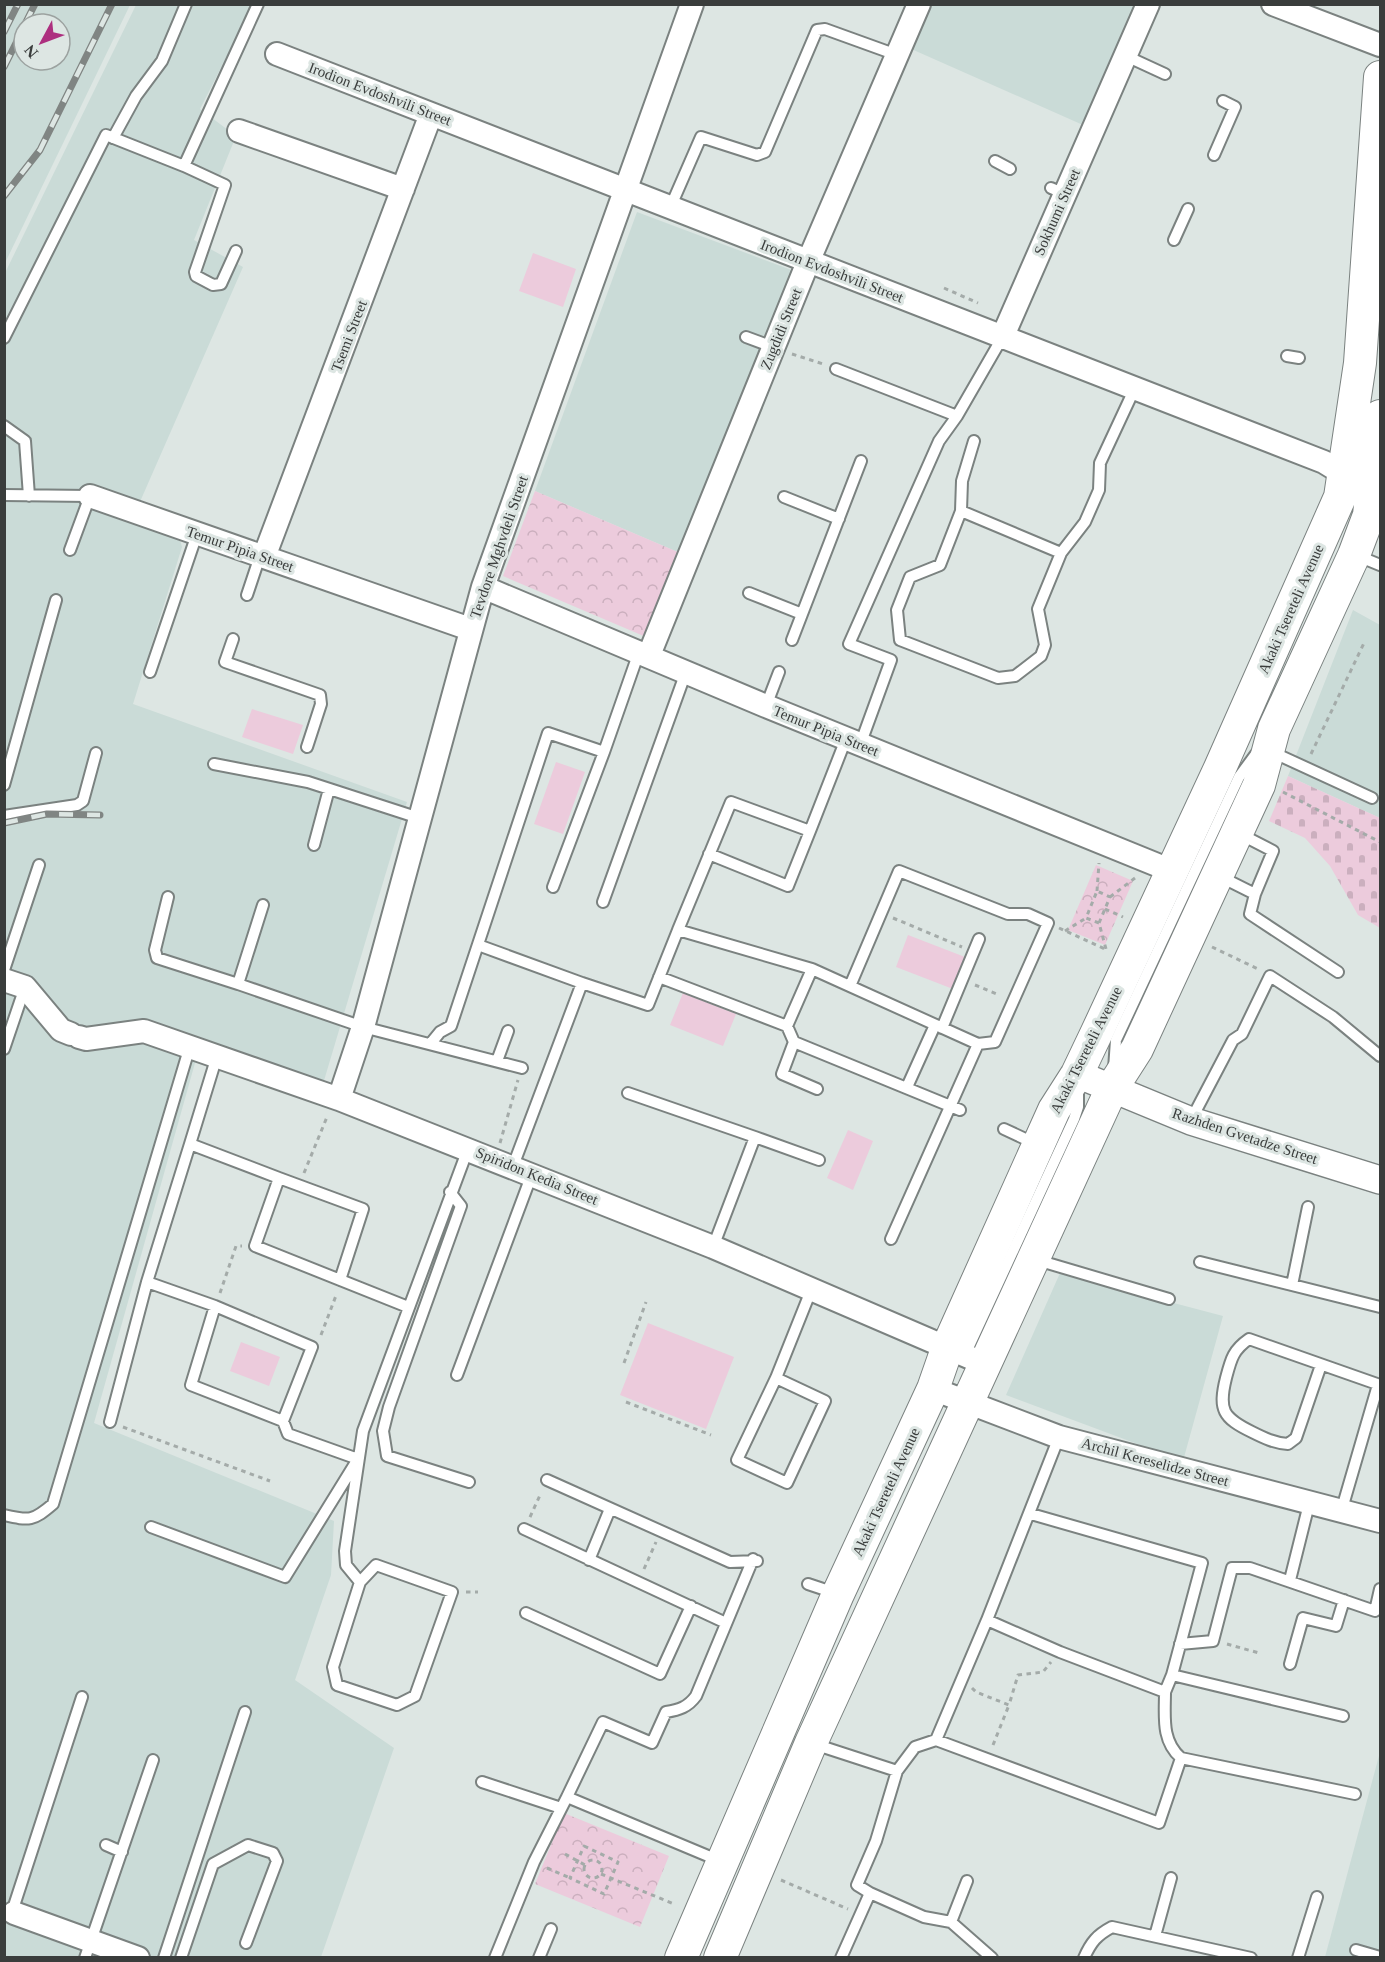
<svg xmlns="http://www.w3.org/2000/svg" width="1385" height="1962" font-family="Georgia,serif">
  <style>
    .built { fill: #cadbd7; fill-rule: evenodd }
    .cemetery { fill: url(#cemetery-stones) }
    .park { fill: url(#park-crowns) }
    .garden { fill: #eccbdc }
    .lines { fill: none; stroke-linecap: round; stroke-linejoin: round }
    .service-casing { stroke: #7b8280; stroke-width: 14 }
    .minor-casing { stroke: #7b8280; stroke-width: 26 }
    .tertiary-casing { stroke: #7b8280; stroke-width: 30 }
    .secondary-casing { stroke: #7b8280; stroke-width: 34 }
    .path { stroke: #a4aba9; stroke-width: 3; stroke-dasharray: 4.5 4.5; stroke-linecap: butt }
    .service { stroke: #fff; stroke-width: 10 }
    .minor { stroke: #fff; stroke-width: 22 }
    .tertiary { stroke: #fff; stroke-width: 27 }
    .secondary { stroke: #fff; stroke-width: 32 }
    .rail-casing { stroke: #808583; stroke-width: 7 }
    .rail { stroke: #dde6e3; stroke-width: 4.5; stroke-dasharray: 14; stroke-linecap: butt }
    .labels { text-anchor: middle; stroke-width: 6; stroke-linejoin: round; paint-order: stroke }
    .street-label { font-size: 15px; fill: #3a3d3c; stroke: #dde6e3 }
  </style>
  <defs>
    <pattern id="cemetery-stones" width="16" height="16" patternUnits="userSpaceOnUse" patternTransform="scale(1.5)"><rect width="16" height="16" fill="#eccbdc"/><path d="M2 7V4a2 2 0 0 1 4 0v3zM10 15v-3a2 2 0 0 1 4 0v3z" fill="#cbafbe"/></pattern>
    <pattern id="park-crowns" width="20" height="18" patternUnits="userSpaceOnUse" patternTransform="scale(1.5)"><rect width="20" height="18" fill="#eccbdc"/><path d="M2 6a3 3 0 1 1 6 0M12 15a3 3 0 1 1 6 0" fill="none" stroke="#cbafbe"/></pattern>
  </defs>
  <rect width="100%" height="100%" fill="#dde6e3"/>
  <path class="built" d="M5,4L130,5L5,263L4,5ZM24,24H60V60H24Z
    M136,5H253L200,109L236,136L194,240L243,267L139,504L173,516L182,547L133,704L407,802L323,1084L202,1038L94,1423L334,1521L331,1575L295,1680L394,1748L321,1957H5L4,275Z
    M928,5H1135L1083,125L909,48Z
    M637,212L794,271L680,553L535,491Z
    M1353,610L1380,625V818L1288,776Z
    M1060,1273L1223,1316L1183,1461L1006,1395Z
    M1380,1752V1957H1325Z"/>
  <path class="cemetery" d="M1288,776L1380,818V928L1358,915L1330,866L1305,838L1269,821Z"/>
  <path class="park" d="M535,491L680,553L646,637L503,576Z
    M1096,865L1133,881L1105,945L1068,930Z
    M564,1813L669,1856L640,1927L535,1884Z"/>
  <path class="garden" d="M533,253L576,269L563,307L519,291Z
    M252,709L303,725L293,754L242,737Z
    M556,762L585,772L563,834L534,824Z
    M908,935L965,957L953,989L896,967Z
    M683,993L736,1014L723,1046L670,1025Z
    M848,1130L873,1141L853,1190L827,1178Z
    M648,1323L734,1357L706,1429L620,1395Z
    M241,1342L280,1357L269,1386L230,1371Z"/>
  <g class="lines">
    <defs>
      <path id="service" d="M1126,56L1165,74
        M113,138L136,96L162,61L186,4
        M1214,155L1235,107L1223,101
        M995,161L1010,169
        M184,166L225,185L195,272L196,276L213,285L221,284L236,251
        M1051,188L1065,194
        M670,208L701,137L757,155L765,152L817,30L825,29L897,55
        M1174,240L1188,209
        M746,337L773,347
        M4,338L106,135L184,166L258,4
        M1287,356L1299,358
        M836,369L957,416
        M4,426L25,441L29,496
        M974,441L962,481L961,511L940,565L910,577L897,610L900,640L998,678L1015,676L1041,656L1045,645L1038,609L1061,553L1085,522L1099,490L1100,463L1134,390
        M4,495L90,496L70,550
        M784,497L839,519
        M961,511L1061,553
        M1358,556L1380,565
        M749,593L802,614
        M247,595L260,556
        M233,639L225,662L320,695L321,704L307,747
        M792,640L861,461
        M150,672L197,534
        M766,706L779,672
        M846,739L810,831L731,802L678,930L812,969L978,1044
        M860,745L891,660L849,644L939,441L957,416L1002,338
        M1272,752L1372,798
        M214,764L308,782L419,818
        M4,785L56,600
        M4,816L77,805L83,801L96,753
        M1240,834L1273,851L1255,894
        M314,845L329,789
        M709,854L788,886L810,831
        M1221,877L1255,894L1250,914L1338,972
        M553,887L604,752
        M168,897L155,950L157,958L238,984
        M603,902L686,672
        M263,905L238,984L363,1027L522,1068
        M478,945L582,983
        M4,970L39,865
        M659,977L787,1026L794,1042L960,1110
        M850,986L899,871L1008,914H1028L1048,923L995,1042L978,1044L891,1239
        M787,1026L812,969
        M942,1028L979,939
        M794,1042L782,1074L817,1089
        M431,1043L440,1032L451,1026L548,733L604,752L639,652
        M4,1049L25,987
        M217,1056L190,1144L279,1178L255,1246L408,1307
        M497,1061L508,1031
        M1114,1069L1116,1040L1239,777L1256,754
        M907,1087L935,1025
        M628,1093L755,1137L713,1247
        M1191,1120L1233,1040L1242,1034L1270,976L1333,1017L1380,1056
        M1004,1129L1036,1144
        M755,1137L819,1160
        M513,1166L582,983L648,1005L678,930
        M279,1178L363,1209L340,1280
        M450,1192L461,1206L389,1407L383,1431L387,1456L469,1482
        M1037,1260L1169,1299
        M1200,1262L1380,1307
        M147,1282L215,1306L312,1347L283,1421L288,1434L358,1459L285,1577L151,1527
        M1292,1285L1308,1207
        M215,1306L191,1385L283,1421
        M964,1357L1074,1119L1078,1107V1089
        M1321,1365L1296,1438L1288,1444C1274,1443 1264,1438 1252,1432C1223,1418 1218,1410 1226,1378C1231,1359 1233,1350 1249,1339L1380,1385
        M457,1375L532,1174
        M776,1378L825,1401L787,1483L737,1460L776,1378L812,1288
        M110,1422L147,1282L190,1144
        M547,1480L730,1562L757,1561
        M1341,1512L1378,1385
        M1031,1514L1202,1563L1172,1675
        M4,1515C30,1521 33,1521 53,1504L190,1046
        M524,1529L726,1623
        M589,1560L610,1509
        M376,1565L452,1592L415,1696L397,1705L337,1685L333,1667L360,1582Z
        M1290,1580L1309,1504
        M360,1582L346,1565L345,1551L363,1431L468,1149
        M808,1584L835,1593
        M526,1613L660,1674L691,1606
        M1180,1644L1213,1641L1232,1568H1250L1375,1611L1380,1589
        M1290,1664L1303,1618L1336,1626L1344,1600
        M1165,1692L1172,1675L1343,1716
        M936,1740L987,1620
        M814,1744L897,1771L915,1747L936,1740L1159,1823L1181,1758C1161,1741 1165,1716 1165,1692L1060,1652L987,1620L1059,1437
        M1181,1758L1355,1794
        M482,1782L561,1808
        M106,1845L122,1852
        M720,1861L567,1797L603,1722L652,1743L666,1712C679,1710 688,1707 696,1696L753,1559
        M967,1881L951,1922L992,1958
        M870,1893L924,1917L951,1922
        M12,1912L82,1697
        M1155,1936L1171,1878
        M1356,1950L1380,1957
        M85,1958L153,1760
        M164,1958L245,1712
        M181,1958L213,1864L248,1845L273,1853L277,1861L246,1943
        M495,1958L534,1862L567,1797
        M539,1958L551,1929
        M841,1958L870,1893L857,1885L876,1841L897,1771
        M1084,1958C1091,1942 1097,1935 1112,1927L1251,1958
        M1298,1958L1317,1897"/>
      <path id="minor" d="M1273,4L1380,45
        M277,54L1324,462L1355,481
        M239,131L403,189
        M1002,338L1148,4
        M90,496L470,629
        M264,557L431,114
        M483,587L766,706L1172,871
        M649,655L808,262L919,4
        M4,980L25,987L61,1030L71,1034
        M79,1037L86,1039L144,1031L339,1099L713,1247L985,1364
        M339,1099L363,1027L483,587L692,4
        M933,1389L1059,1437L1380,1521
        M14,1913L138,1958"/>
      <path id="tertiary" d="M1077,1074L1191,1121L1380,1180"/>
      <path id="secondary" d="M681,1958L838,1594L933,1389L948,1346L1054,1110L1077,1074L1097,1032L1220,768L1340,497L1360,363L1380,77
        M720,1958L811,1743L1112,1088L1137,1049L1259,785L1274,729L1354,555L1369,515L1380,416"/>
    </defs>
    <use href="#service" class="service-casing"/>
    <use href="#minor" class="minor-casing"/>
    <use href="#tertiary" class="tertiary-casing"/>
    <use href="#secondary" class="secondary-casing"/>
    <path class="path" d="M944,288L978,303
      M792,354L823,364
      M1311,754L1364,643
      M1283,792L1380,842
      M1097,891L1099,863
      M1110,897L1135,878
      M1105,909L1123,917
      M893,918L962,947
      M1099,923L1086,918L1097,891L1110,897L1099,923L1106,949
      M1059,928L1105,949
      M1065,931L1086,918
      M1212,947L1258,969
      M975,985L999,995
      M500,1143L518,1080
      M304,1173L327,1117
      M220,1293L236,1246H242
      M321,1335L337,1293
      M624,1363L646,1302
      M626,1402L711,1435
      M123,1427L270,1481
      M530,1517L541,1493
      M644,1569L656,1542
      M466,1592H478
      M1227,1644L1259,1653
      M972,1688L976,1692L1009,1705L1018,1675L1043,1672L1051,1662
      M993,1745L1009,1705
      M584,1846L618,1862L604,1894L570,1878Z
      M565,1854L585,1865
      M584 1869a9 9 0 1 1 18 0a9 9 0 1 1-18 0Z
      M547,1868L570,1878
      M601,1874L674,1904
      M781,1880L848,1909"/>
    <use href="#service" class="service"/>
    <use href="#minor" class="minor"/>
    <use href="#tertiary" class="tertiary"/>
    <use href="#secondary" class="secondary"/>
    <defs>
      <path id="rail" d="M25,24L35,4
        M4,32L18,4
        M4,67L24,27
        M4,196L40,150L112,4
        M4,823L47,814L100,815"/>
    </defs>
    <use href="#rail" class="rail-casing"/>
    <use href="#rail" class="rail"/>
  </g>
  <g class="labels">
    <g class="street-label">
      <text transform="translate(380 94) rotate(21)" y="5">Irodion Evdoshvili Street</text>
      <text transform="translate(1057 212) rotate(-66)" y="5">Sokhumi Street</text>
      <text transform="translate(832 271) rotate(21)" y="5">Irodion Evdoshvili Street</text>
      <text transform="translate(781 329) rotate(-68)" y="5">Zugdidi Street</text>
      <text transform="translate(349 336) rotate(-69)" y="5">Tsemi Street</text>
      <text transform="translate(499 547) rotate(-71)" y="5">Tevdore Mghvdeli Street</text>
      <text transform="translate(240 549) rotate(19)" y="5">Temur Pipia Street</text>
      <text transform="translate(1291 609) rotate(-66)" y="5">Akaki Tsereteli Avenue</text>
      <text transform="translate(826 731) rotate(22)" y="5">Temur Pipia Street</text>
      <text transform="translate(1086 1050) rotate(-63)" y="5">Akaki Tsereteli Avenue</text>
      <text transform="translate(1245 1136) rotate(18)" y="5">Razhden Gvetadze Street</text>
      <text transform="translate(537 1176) rotate(22)" y="5">Spiridon Kedia Street</text>
      <text transform="translate(1155 1462) rotate(15)" y="5">Archil Kereselidze Street</text>
      <text transform="translate(886 1492) rotate(-65)" y="5">Akaki Tsereteli Avenue</text>
    </g>
  </g>
  <rect width="1385" height="1962" fill="none" stroke="#3a3d3c" stroke-width="12"/>
  <g transform="translate(42 42) rotate(229)"><circle r="28" fill="#dde6e3" stroke="#9ca2a0" stroke-width="1.5"/>
  <path d="M0-4.5L10 22L0 15L-10 22Z" fill="#ad2f7f"/>
  <text y="-9" font-size="16" font-weight="bold" text-anchor="middle" fill="#3a3d3c">N</text>
  </g>
</svg>
